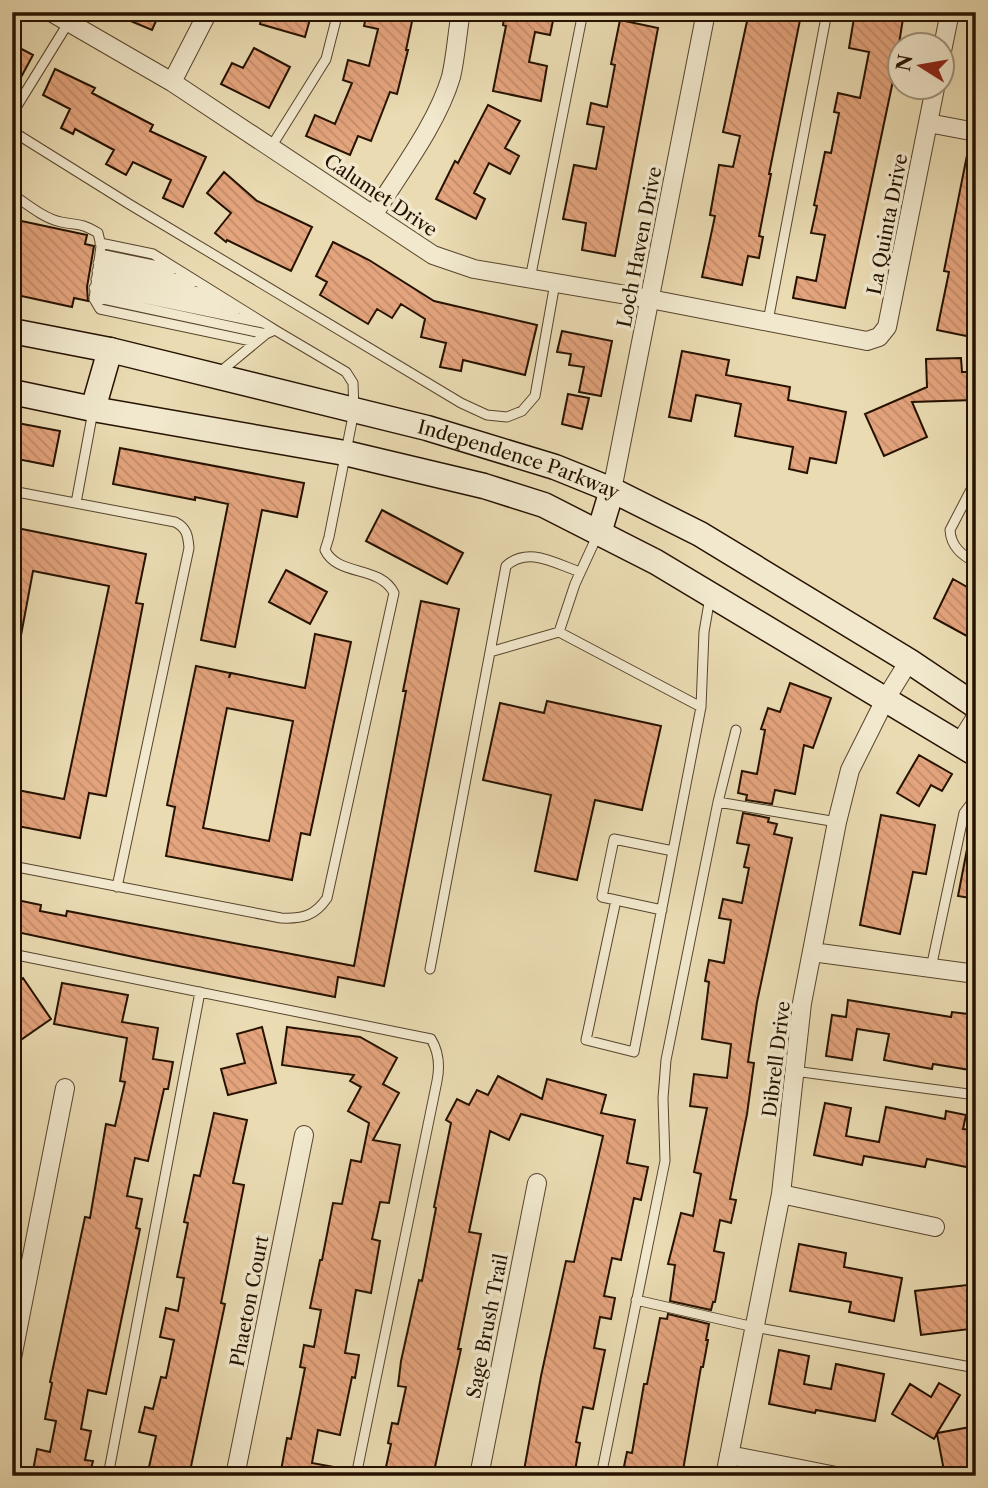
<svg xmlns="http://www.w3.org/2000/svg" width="988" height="1488" font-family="'Libre Caslon Text',serif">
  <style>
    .building { fill: url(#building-back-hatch); stroke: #261200; stroke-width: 2; fill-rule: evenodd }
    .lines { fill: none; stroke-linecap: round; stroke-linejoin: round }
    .service-casing { stroke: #57442c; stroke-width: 11 }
    .minor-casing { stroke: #57442c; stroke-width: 20 }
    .secondary-casing { stroke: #261200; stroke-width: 27 }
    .service { stroke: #f1e8cd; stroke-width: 9 }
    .minor { stroke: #f1e8cd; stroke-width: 18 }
    .secondary { stroke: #f1e8cd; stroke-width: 24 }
    .labels { text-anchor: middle; stroke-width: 7; stroke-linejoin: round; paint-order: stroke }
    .street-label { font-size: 19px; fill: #261200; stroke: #f1e8cd }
  </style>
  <defs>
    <pattern id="building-back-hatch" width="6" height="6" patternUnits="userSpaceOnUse" patternTransform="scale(1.75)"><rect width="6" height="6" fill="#e4a47d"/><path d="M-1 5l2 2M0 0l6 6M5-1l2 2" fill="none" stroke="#c38c6a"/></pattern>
  </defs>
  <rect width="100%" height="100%" fill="#eadbb2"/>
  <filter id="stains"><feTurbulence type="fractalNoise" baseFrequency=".00286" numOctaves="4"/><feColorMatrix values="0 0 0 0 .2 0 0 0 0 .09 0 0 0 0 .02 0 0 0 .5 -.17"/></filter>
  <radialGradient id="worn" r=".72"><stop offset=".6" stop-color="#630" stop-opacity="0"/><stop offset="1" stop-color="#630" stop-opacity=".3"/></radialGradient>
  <path class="building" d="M109,12H160L152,30Z
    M263,12H312L305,37L260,24Z
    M367,12H414L406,50H408L397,94L390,92L371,141L358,136L350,155L306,136L315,115L335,124L352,83L343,80L348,60L369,66L378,29L364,26Z
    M505,12H538L554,16L550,35L535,32L529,62L547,66L541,101L493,91L506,26L503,25Z
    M749,12H776V15L800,20L769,174H771L759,236L763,237L759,258L748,256L742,285L702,277L715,216L710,215L719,165L733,167L740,136L723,132Z
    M855,12H904L894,76L845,308L793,298L797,277L816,281L825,235L811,233L817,206L814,205L825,152L831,153L839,113L834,112L838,93L860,98L869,52L849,48Z
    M620,20L658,28L615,256L582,250L586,223L563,219L574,165L596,169L604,127L587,124L591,103L607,107L615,65L611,64Z
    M12,44L33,55L12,94Z
    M254,48L290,67L269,108L221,84L232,63L243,68Z
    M55,69L95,88L92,93L153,125L150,131L206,157L183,207L163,198L171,180L133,162L126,175L106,164L114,150L75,129L73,134L61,128L70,109L43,95Z
    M488,105L520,121L505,148L519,156L510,174L489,163L474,193L485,199L476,219L436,199L455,161L458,163Z
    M969,145L976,146V338L937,330L949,272L944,271Z
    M224,172L257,201L312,227L291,271L227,240L226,242L215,233L231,213L207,193Z
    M12,219L87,235L85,244L94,246L87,287L88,301L74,298L72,307L12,294Z
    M333,242L369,260L434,301L537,325L525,375L463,360L461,371L440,367L446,343L421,337L425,319L401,304L392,318L377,309L368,324L320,295L327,282L316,276Z
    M562,331L612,341L601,396L579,392L584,367L569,365L571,354L557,352Z
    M682,351L729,360L726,375L790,387L788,400L846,412L836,463L810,458L807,473L789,469L793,447L735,436L741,404L696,395L691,421L669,417Z
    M961,358L962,372H973L974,400L912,402L927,437L884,456L865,414L927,387L926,359Z
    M568,394L589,398L582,429L562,424Z
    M12,422L60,431L53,466L12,458Z
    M120,448L304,483L297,517L262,510L235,647L201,640L228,504L195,497V500L113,484Z
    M382,510L463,553L447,584L366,541Z
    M12,527L146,554L136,603L143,604L106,796L89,793L80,838L12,825V789L64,799L109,586L33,571L19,646H12Z
    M286,570L327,592L310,624L269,602Z
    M953,579L976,592V641L934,618Z
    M421,601L459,609L384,986L338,977L335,997L143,959L12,931V899L41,905L40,911L66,916L67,911L354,966L406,691H403Z
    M315,634L351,642L310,835L301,833L292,880L166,856L175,807L167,805L196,666L230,673L229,678L231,673L305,688ZM227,708L293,721L269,841L203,828Z
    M790,683L831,698L813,748L804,745L795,794L775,790L772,804L746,800L747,795L738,793L742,771L757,774L765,730L761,729L768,708L780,712Z
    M547,701L661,726L642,810L595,800L577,880L535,871L551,795L483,780L500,703L544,713Z
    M919,755L952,774L942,791L931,785L919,806L897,793Z
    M743,813L769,818L768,822L777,824L774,834L792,838L757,1002L748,1062L754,1063L747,1114L730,1199L736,1200L731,1223L720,1220L714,1251L724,1253L715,1302H713L711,1310L670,1301L675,1265L668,1264L681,1213L693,1216L701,1174L694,1172L707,1108L690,1106L694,1074L727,1078L731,1044L702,1039L709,982L705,981L709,960L724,963L731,920L719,918L723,899L742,903L749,868L744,867L749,845L737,843Z
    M881,815L935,825L926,874L913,872L900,934L860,925Z
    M969,839H976V899L958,896Z
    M23,978L51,1019L12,1046V985Z
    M62,983L128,995L122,1022L158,1028L153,1059L173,1062L168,1089H164L148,1161L135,1158L127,1196L142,1199L136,1228L140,1229L106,1394L88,1390L81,1429L91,1431L85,1460L93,1461L89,1476H32L37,1449L50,1452L56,1421L45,1419L52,1383L50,1382L85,1217L90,1218L106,1124L115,1126L125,1082L120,1081L127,1038L54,1024Z
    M848,1000L951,1017L952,1012L976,1015V1071L933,1064L932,1069L884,1060L889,1034L857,1029L852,1060L826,1056L832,1015L846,1017Z
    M262,1027L276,1083L228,1095L221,1069L245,1063L237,1034Z
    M287,1027L360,1037L397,1058L383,1084L399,1093L373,1140L400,1145L389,1203L380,1202L372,1239L380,1241L371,1293L356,1290L345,1353L359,1355L355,1378L352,1377L340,1435L318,1430L312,1463L345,1469L344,1476H280L287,1438L291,1439L305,1368L300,1367L304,1345L314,1347L321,1310L310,1308L320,1260H322L333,1203L342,1204L351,1160L361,1162L369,1123L348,1111L361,1087L350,1081L354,1075L282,1065Z
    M498,1076L542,1099L547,1079L606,1095L601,1113L635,1120L627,1163L648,1167L641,1200L634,1198L621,1260L612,1258L604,1296L615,1298L611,1319L600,1317L594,1348L605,1350L593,1409L583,1407L576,1442L580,1443L574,1476H523L541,1376L566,1261L574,1262L603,1136L521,1114L509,1140L490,1131L469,1232L481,1234L458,1349H461L433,1476H384L391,1444L388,1443L392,1423L398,1424L406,1387L398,1386L401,1361L419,1280L422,1281L436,1208L434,1207L451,1123L446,1120L457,1099L469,1105L477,1090L488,1095Z
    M825,1103L851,1108L846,1136L879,1142L886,1107L945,1119L946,1111L966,1115L963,1129L976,1131V1169L927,1159L925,1167L864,1156L862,1165L814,1155Z
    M214,1113L247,1120L233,1183L244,1185L221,1303L225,1304L189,1476H147L156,1436L139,1432L145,1407L153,1409L161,1377L166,1378L174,1340L160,1337L166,1308L178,1311L184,1278L177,1277L188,1223L184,1222L194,1175L200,1176Z
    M799,1244L846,1253L844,1267L902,1278L894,1321L849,1312L851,1302L790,1291Z
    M976,1284V1306L967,1302L970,1329L921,1335L915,1291Z
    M668,1314L709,1324L706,1340H708L703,1367H701L682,1476H622L627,1452L632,1453L644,1384H647L660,1318L667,1319Z
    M779,1350L809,1356L804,1384L831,1389L836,1364L884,1374L875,1421L816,1410L815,1413L769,1404Z
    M939,1383L960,1395L937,1433L976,1426V1476H945L937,1434L934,1439L892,1414L910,1384L931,1397Z"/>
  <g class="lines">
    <defs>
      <path id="service" d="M12,114L75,12
        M12,131L129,204L461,403L487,415L507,417L522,411L535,396L555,283
        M271,147L326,59L338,12
        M12,194C27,204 43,218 61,222C80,226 79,222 98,233L101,246L94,299L100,309L256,342
        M100,243L153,254L275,330
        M100,254L173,269
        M98,263L194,282
        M97,271L217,296
        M96,279L238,309
        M530,279L583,12
        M94,288L263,323
        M94,297L266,334
        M768,321L827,12
        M976,480L950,530C951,547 962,555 976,563
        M12,491L175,522C187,528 188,536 189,548L117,887
        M76,503L93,411
        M598,534L575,584L559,632L701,707L634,1052L586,1040L616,900
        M490,652L506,566C528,546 554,563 580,572
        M701,707L704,632L710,597
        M718,802L837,822
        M12,866L281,918C302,919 315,916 327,898L394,593C380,565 338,577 325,550L329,537L354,411L353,383L346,372L275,330L266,334L220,372
        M662,910L602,897L614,839L673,851
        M12,954L431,1039C439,1052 440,1066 437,1081L356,1476
        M931,968L964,813L976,797
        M430,969L490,652L559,632
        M794,1071L976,1095
        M636,1300L754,1327L976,1368
        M108,1476L200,992
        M601,1476L665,1161L663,1098L666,1060L718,802L736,730"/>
      <path id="minor" d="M51,12L172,82L433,255L474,269L650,299L867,341L879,337L887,327L935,88
        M942,51L950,12
        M172,82L208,12
        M928,123L976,132
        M374,214C400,172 437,124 451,77C456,56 457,33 461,12
        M612,490L706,12
        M959,744L976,717
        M812,952L976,974
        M781,1194L935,1227
        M12,1358L65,1088
        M729,1455L836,1476
        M235,1476L304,1135
        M479,1476L537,1183
        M725,1476L781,1194L802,1003L837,822L850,770L885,700L909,661"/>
      <g id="secondary">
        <path id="s1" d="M12,331L110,350L427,428L555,467L612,490L700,534L909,661L976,706"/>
        <path d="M12,392L93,409L345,453L484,486L544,505L656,562L976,754"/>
        <path d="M93,409L110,350"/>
        <path d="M599,533L612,490"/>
      </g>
    </defs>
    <use href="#service" class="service-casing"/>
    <use href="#minor" class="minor-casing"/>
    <use href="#secondary" class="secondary-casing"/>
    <use href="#service" class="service"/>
    <use href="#minor" class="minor"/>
    <use href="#secondary" class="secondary"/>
  </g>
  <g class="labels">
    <g class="street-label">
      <text transform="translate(381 195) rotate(34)" y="7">Calumet Drive</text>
      <text transform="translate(887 224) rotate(-79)" y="7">La Quinta Drive</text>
      <text transform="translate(639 247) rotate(-79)" y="7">Loch Haven Drive</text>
      <text dy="7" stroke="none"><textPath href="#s1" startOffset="523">Independence Parkway</textPath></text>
      <text transform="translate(776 1059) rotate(-83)" y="7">Dibrell Drive</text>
      <text transform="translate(249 1301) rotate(-79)" y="7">Phaeton Court</text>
      <text transform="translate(487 1326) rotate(-79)" y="7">Sage Brush Trail</text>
    </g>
  </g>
  <rect width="988" height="1488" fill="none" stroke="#eadbb2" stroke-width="42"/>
  <rect x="14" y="14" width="960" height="1460" fill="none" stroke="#261200" stroke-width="3.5"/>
  <rect x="21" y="21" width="946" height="1446" fill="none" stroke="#261200" stroke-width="2"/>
  <g transform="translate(921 66) rotate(281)"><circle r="33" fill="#f1e8cd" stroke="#a0927b" stroke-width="2"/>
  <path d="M0-5L12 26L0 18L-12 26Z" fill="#8f2418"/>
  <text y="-10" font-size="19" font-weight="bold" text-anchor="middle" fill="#261200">N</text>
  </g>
  <rect width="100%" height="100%" filter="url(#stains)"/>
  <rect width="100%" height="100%" fill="url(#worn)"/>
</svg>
